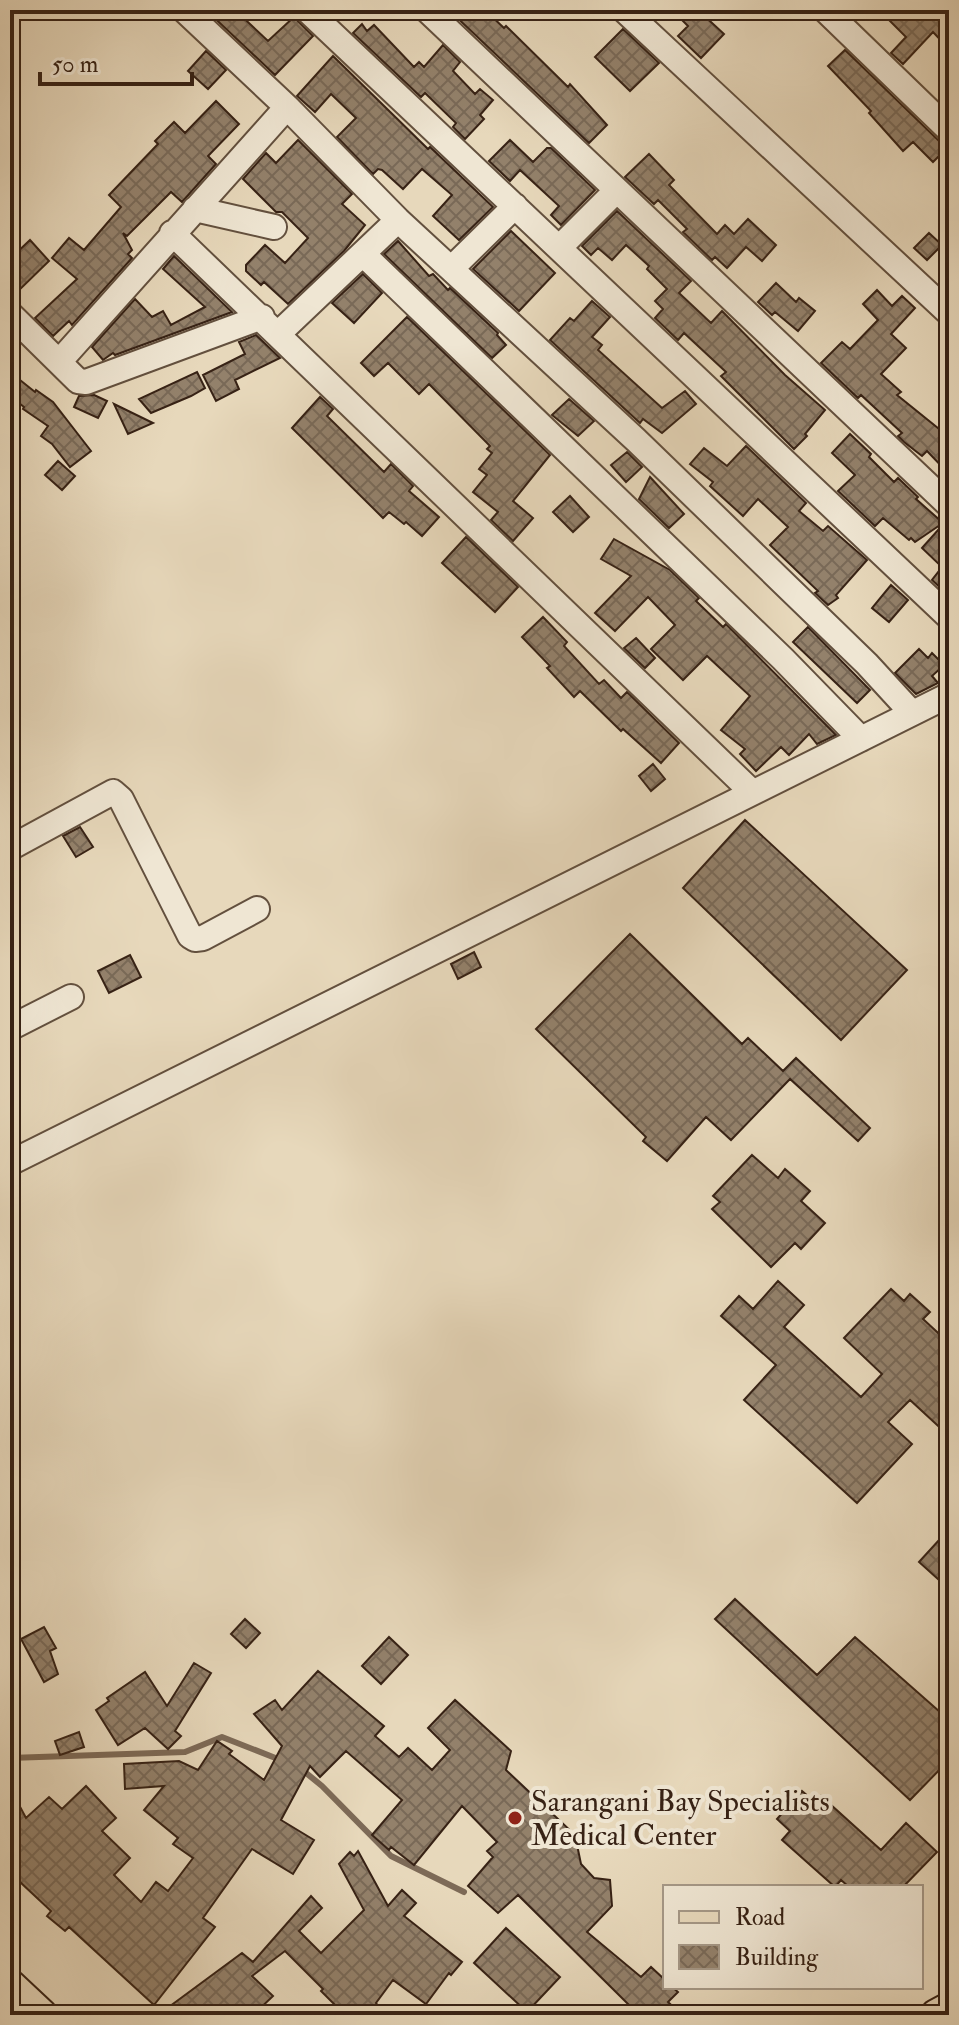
<svg xmlns="http://www.w3.org/2000/svg" width="959" height="2025" font-family="'IM FELL Double Pica',serif">
  <style>
    .lines { fill: none; stroke-linecap: round; stroke-linejoin: round }
    .stream { stroke: #7d6a57; stroke-width: 6 }
    .building { fill: url(#building-cross-hatch); stroke: #372215; stroke-width: 2 }
    .minor-casing { stroke: #63503e; stroke-width: 28 }
    .major-casing { stroke: #372215; stroke-width: 34 }
    .minor { stroke: #efe6d3; stroke-width: 24 }
    .major { stroke: #e7d8bb; stroke-width: 30 }
    .poi-dot { fill: #8f2418; stroke: #efe6d3; stroke-width: 3 }
    .labels { text-anchor: middle; stroke-width: 8; stroke-linejoin: round; paint-order: stroke }
    .poi-label { font-size: 30px; fill: #372215; stroke: #efe6d3; text-anchor: start }
  </style>
  <defs>
    <pattern id="building-cross-hatch" width="8" height="8" patternUnits="userSpaceOnUse" patternTransform="scale(2)"><rect width="8" height="8" fill="#93816b"/><path d="M0 0l8 8M0 8l8-8" fill="none" stroke="#796957"/></pattern>
  </defs>
  <rect width="100%" height="100%" fill="#e7d8bb"/>
  <filter id="stains"><feTurbulence type="fractalNoise" baseFrequency=".0025" numOctaves="4"/><feColorMatrix values="0 0 0 0 .2 0 0 0 0 .09 0 0 0 0 .02 0 0 0 .5 -.17"/></filter>
  <radialGradient id="worn" r=".72"><stop offset=".6" stop-color="#630" stop-opacity="0"/><stop offset="1" stop-color="#630" stop-opacity=".3"/></radialGradient>
  <g class="lines">
    <path class="stream" d="M10,1758L185,1752L222,1737L283,1761
      M300,1768L322,1786L391,1856L464,1892"/>
  </g>
  <path class="building" d="M206,10H235L268,41L294,17L313,36L275,75Z
    M449,10H485L504,28L506,26L568,87L570,84L607,125L589,143Z
    M672,10H698L724,34L701,58L678,36L688,26Z
    M879,10H949V49L933,32L903,64L891,53L906,37Z
    M362,24L367,31L374,25L414,67L419,62L424,67L443,45L460,62L453,71L475,94L480,89L493,100L480,115L484,119L465,139L453,127L456,123L425,93L421,97L353,33Z
    M623,29L659,63L630,91L595,57Z
    M845,50L939,141L949,146L933,162L913,142L903,151L869,113L871,111L828,66Z
    M206,51L226,70L208,89L188,71Z
    M333,56L428,149L430,147L493,207L459,240L433,216L452,195L422,169L403,189L382,170L378,169L373,174L337,137L356,118L331,94L315,112L297,96Z
    M216,101L239,124L208,156L216,164L182,202L171,192L127,236L123,233L132,250L128,254L132,258L72,325L69,321L53,336L35,318L77,279L52,258L69,238L84,250L121,207L109,195L158,144L155,141L174,122L185,133Z
    M298,140L352,194L342,204L365,225L344,251L288,304L264,282L261,285L246,271V265L265,245L285,263L308,238L282,212H276L243,179L266,153L276,163Z
    M510,140L533,162L547,148H551L595,190L561,225L551,215L559,206L520,170L510,181L489,161Z
    M649,154L674,180L669,185L717,234L725,225L734,234L748,219L776,245L762,261L746,247L727,268L715,257L712,260L683,232L687,229L658,200L654,204L625,177Z
    M617,211L691,281L679,293L711,323L722,311L785,375L825,410L805,434L807,436L794,449L721,376L726,372L684,333L678,340L655,318L663,309L655,301L667,289L647,269L649,266L626,245L612,260L598,248L591,255L582,246Z
    M511,231L555,273L519,311L473,269Z
    M929,233L942,245L927,260L914,248Z
    M30,240L49,261L10,299V259Z
    M398,241L429,276L433,274L448,290L450,288L498,333L497,335L506,345L492,358L384,254Z
    M174,256L232,312L115,355L113,353L103,360L92,347L135,299L152,317L163,311L171,325L205,307L163,269Z
    M363,274L382,293L354,323L332,303Z
    M776,283L796,302L799,298L815,311L798,331L775,312L772,315L758,302Z
    M877,290L892,306L902,296L915,308L891,334L906,348L881,374L901,392L897,395L949,437V474L927,451L922,456L904,442L898,436L902,433L861,395L858,398L821,363L842,342L850,349L878,320L863,304Z
    M592,301L610,317L592,337L602,345L598,350L662,408L685,391L696,404L662,433L643,419L640,423L550,340L570,318L574,321Z
    M407,317L550,455L513,501L533,518L513,541L491,520L498,512L473,492L487,475L479,469L492,453L487,449L490,446L429,384L419,394L388,363L374,376L361,363Z
    M256,335L280,358L235,380L239,389L216,401L203,375L245,354L239,342Z
    M10,372L35,392L36,390L53,402L91,451L70,467L52,444L41,436L48,426L23,409L24,407L10,396Z
    M197,372L205,388L191,396L151,413L139,399Z
    M94,395L107,401L98,418L74,407L79,396Z
    M320,397L333,409L327,416L384,472L391,464L413,486L409,491L439,517L422,536L406,522L404,524L389,512L383,518L292,428Z
    M569,399L594,421L578,436L552,415Z
    M114,404L153,423L128,434Z
    M850,434L871,454L869,457L894,482L898,478L918,497L916,499L943,523L915,542L911,538L909,540L883,518L875,526L838,491L855,475L832,453Z
    M746,446L806,503L799,511L823,531L828,526L867,560L836,595L838,598L828,605L815,593L818,591L770,545L788,527L758,499L743,516L710,486L713,482L690,464L704,448L727,466Z
    M627,452L642,467L626,482L611,465Z
    M58,461L75,476L62,490L45,475Z
    M650,477L684,514L669,528L639,499Z
    M570,496L589,517L573,532L553,512Z
    M947,520H949V592L947,594L932,580L942,567L922,548Z
    M466,537L518,587L495,612L442,563Z
    M614,539L670,570L699,598L696,601L723,627L726,624L836,735L817,744L809,734L789,755L781,747L756,771L740,754L745,749L721,730L750,696L707,656L683,680L651,649L675,625L648,597L615,631L595,613L631,576L601,559Z
    M891,585L908,600L889,622L872,608Z
    M543,617L567,642L564,646L599,684L604,680L621,698L627,692L679,743L661,763L623,729L621,731L580,691L574,697L547,668L550,666L522,637Z
    M808,627L870,690L857,703L793,642Z
    M636,638L655,658L645,668L624,648Z
    M919,649L928,658L932,653L944,665L932,676L938,683L916,694L895,673Z
    M653,764L665,779L651,791L639,776Z
    M745,820L907,970L841,1040L683,888Z
    M80,827L93,847L76,857L63,836Z
    M630,934L742,1044L748,1038L783,1071L796,1058L870,1128L858,1141L790,1079L731,1140L706,1117L667,1161L643,1141L646,1137L536,1029Z
    M474,952L481,967L458,979L451,964Z
    M130,955L141,977L109,993L98,971Z
    M752,1155L778,1178L785,1169L810,1191L801,1201L825,1223L801,1249L795,1243L771,1267L712,1209L720,1202L713,1196Z
    M778,1281L804,1305L784,1327L861,1397L882,1374L844,1338L891,1289L904,1301L910,1294L930,1312L923,1319L949,1343V1436L910,1400L888,1422L912,1444L857,1503L744,1400L776,1365L721,1316L739,1296L753,1309Z
    M949,1529V1589L919,1562Z
    M735,1599L817,1675L855,1637L949,1720V1760L910,1800L715,1619Z
    M245,1619L260,1633L246,1648L231,1634Z
    M44,1627L56,1648L50,1651L58,1674L44,1682L21,1639Z
    M389,1637L408,1655L381,1684L362,1666Z
    M194,1663L211,1673L175,1731L181,1736L168,1749L145,1728L118,1745L96,1710L109,1701L107,1698L145,1672L167,1706Z
    M318,1671L384,1726L375,1736L399,1757L408,1748L432,1770L450,1750L428,1728L455,1700L511,1751L506,1770L575,1835L581,1864L594,1878L610,1880L612,1906L587,1932L641,1977L651,1967L665,1980V1987H672L678,1992L668,2002L682,2015H617L628,2004L518,1895L498,1913L468,1886L493,1857L487,1851L497,1842L462,1806L414,1865L391,1847L389,1850L372,1835L402,1800L346,1751L320,1777L310,1766L281,1820L314,1840L293,1874L252,1849L203,1918L215,1927L154,2005L69,1927L65,1931L47,1916L51,1911L19,1881L10,1866V1788L26,1818L49,1797L62,1809L86,1786L116,1818L102,1831L130,1858L114,1875L141,1902L156,1882L168,1891L193,1858L173,1844L178,1838L144,1810L164,1786L125,1789L124,1764L179,1761L198,1770L217,1741L232,1751L229,1754L264,1780L282,1746L254,1714L275,1700L282,1710Z
    M79,1732L84,1747L60,1755L55,1741Z
    M802,1791L815,1802L821,1796L881,1850L906,1823L937,1852L903,1887H849L841,1880L835,1887L782,1840L790,1831L777,1819Z
    M358,1851L388,1906L402,1890L416,1903L404,1916L462,1962L451,1975L449,1973L426,2004L393,1980L376,2003L385,2015H345L321,1991L323,1989L285,1951L252,1976L273,1996L253,2015H244L235,2006L227,2015H158L242,1953L253,1962L311,1896L322,1908L299,1931L321,1953L364,1910L339,1864L350,1852L354,1856Z
    M506,1928L560,1977L527,2012L474,1963Z"/>
  <g class="lines">
    <defs>
      <path id="minor" d="M184,10L287,107L398,220L636,440L867,664L912,713
        M307,10L949,617
        M427,10L949,505
        M624,10L949,313
        M825,10L949,130
        M195,209L274,227
        M172,233L752,792
        M559,248L616,191
        M363,254L783,659L861,739
        M452,268L515,206
        M10,314L78,381L86,382L262,317
        M279,333L398,220
        M59,362L287,107
        M10,848L113,792L121,799L190,936L195,939L203,938L257,909
        M10,1028L71,997
        M10,1163L949,695"/>
      <path id="major" d="M10,1985L42,2015
        M936,2015L949,2008"/>
    </defs>
    <use href="#minor" class="minor-casing"/>
    <use href="#major" class="major-casing"/>
    <use href="#minor" class="minor"/>
    <use href="#major" class="major"/>
  </g>
  <circle class="poi-dot" cx="515" cy="1818" r="8"/>
  <g class="labels">
    <g class="poi-label">
      <text x="531" y="1811">Sarangani Bay Specialists<tspan x="531" dy="34">Medical Center</tspan></text>
    </g>
  </g>
  <rect width="959" height="2025" fill="none" stroke="#e7d8bb" stroke-width="40"/>
  <rect x="12" y="12" width="935" height="2001" fill="none" stroke="#372215" stroke-width="4"/>
  <rect x="20" y="20" width="919" height="1985" fill="none" stroke="#372215" stroke-width="2"/>
  <rect x="663" y="1885" width="260" height="104" fill="#efe6d3" stroke="#a59887" stroke-width="2"/>
  <rect x="679" y="1911" width="40" height="12" fill="#e7d8bb" stroke="#a59887" stroke-width="2"/>
  <text x="735" y="1925" font-size="24" fill="#372215">Road</text>
  <rect x="679" y="1945" width="40" height="24" fill="url(#building-cross-hatch)" stroke="#a59887" stroke-width="2"/>
  <text x="735" y="1965" font-size="24" fill="#372215">Building</text>
  <path d="M40 72v12h152v-12" fill="none" stroke="#372215" stroke-width="4"/>
  <text x="52" y="72" font-size="24" fill="#372215" stroke="#efe6d3" stroke-width="6" paint-order="stroke">50 m</text>
  <rect width="100%" height="100%" filter="url(#stains)"/>
  <rect width="100%" height="100%" fill="url(#worn)"/>
</svg>
